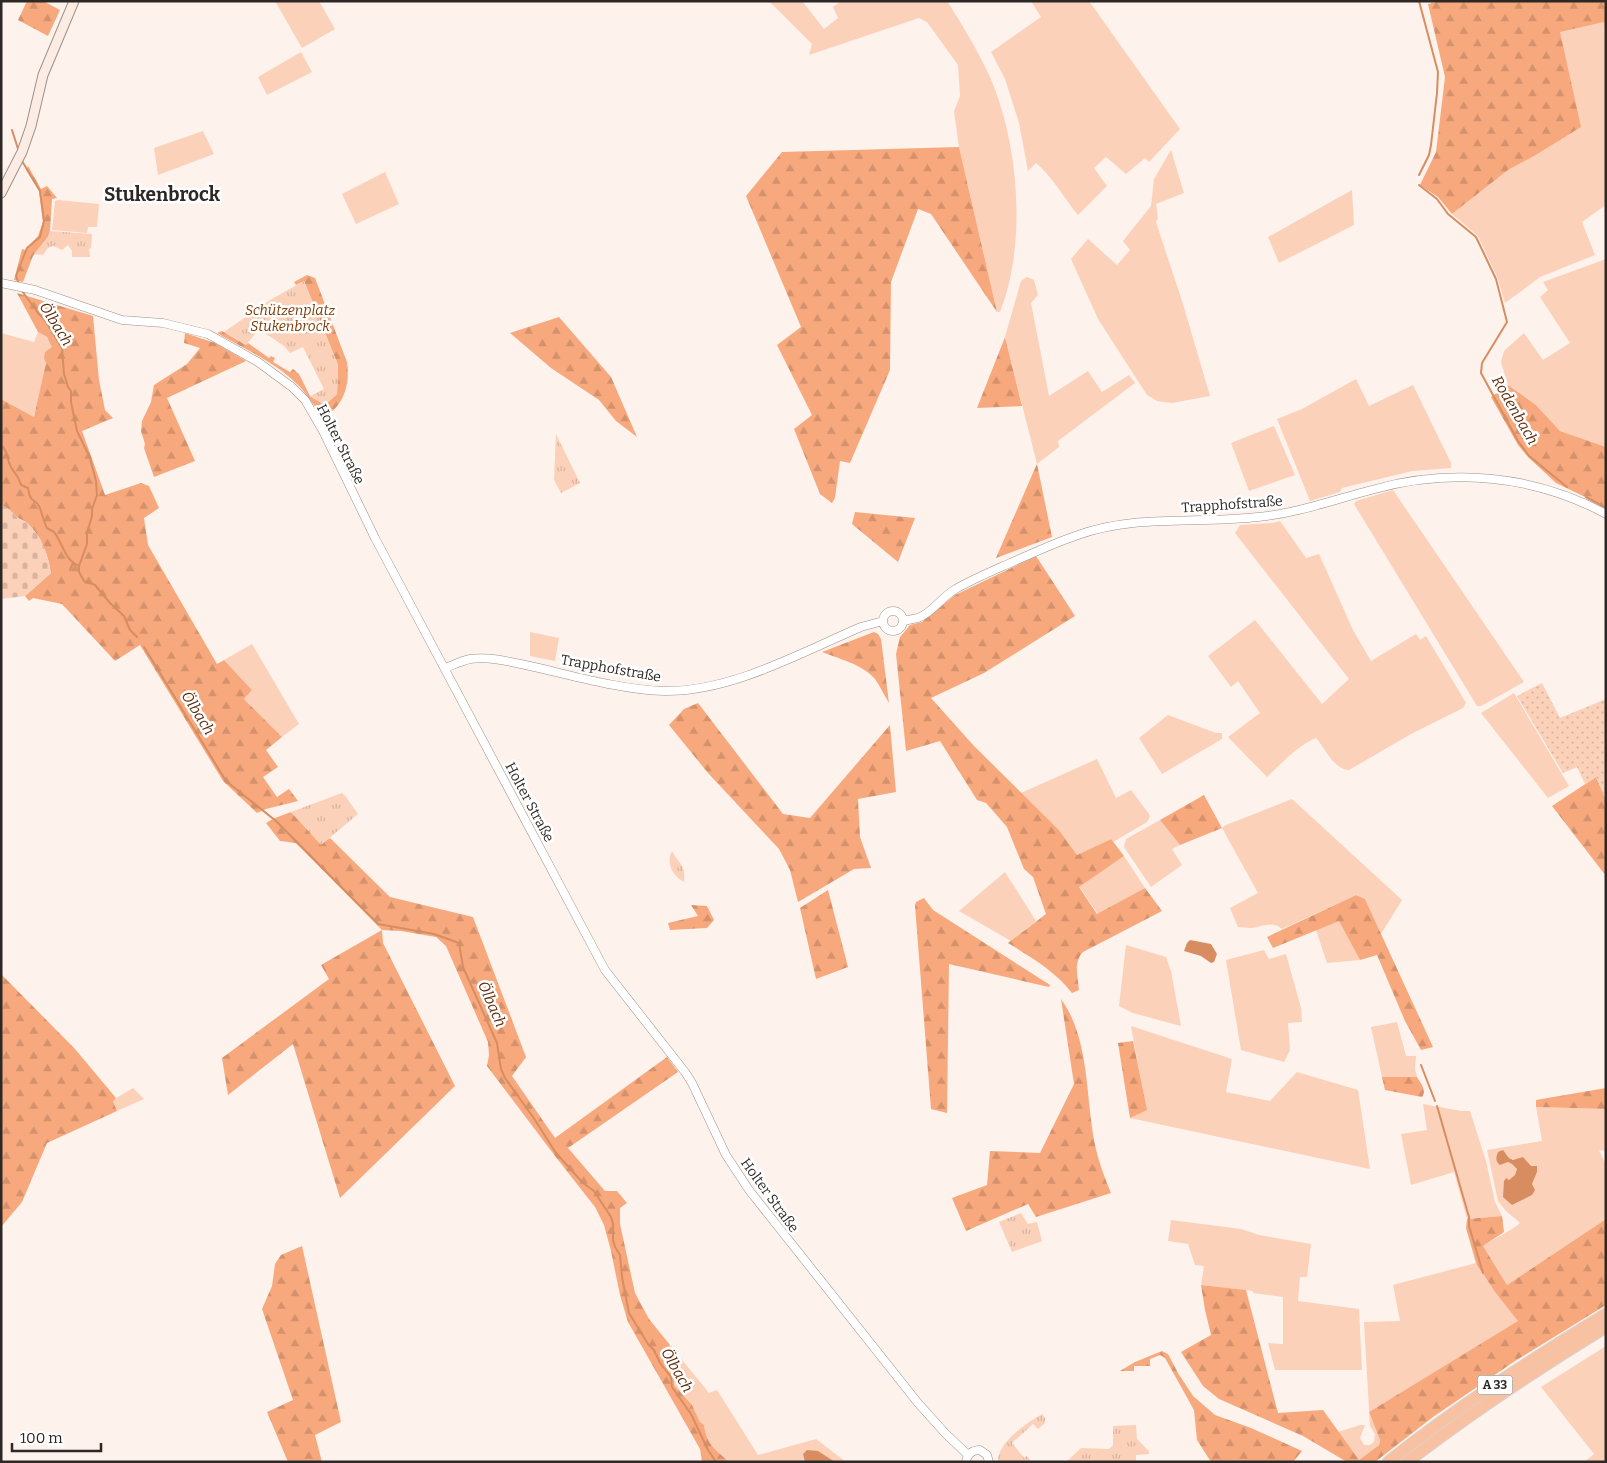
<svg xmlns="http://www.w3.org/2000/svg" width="1607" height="1463" font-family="Bitter,serif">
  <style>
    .grass { fill: #fcd1b9; fill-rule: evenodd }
    .forest { fill: url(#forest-firs) }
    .cemetery { fill: url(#cemetery-stones) }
    .park { fill: url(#park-tufts) }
    .garden { fill: url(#garden-dots) }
    .water { fill: #d88d61 }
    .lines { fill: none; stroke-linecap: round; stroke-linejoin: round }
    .stream { stroke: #d88d61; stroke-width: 2 }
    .tertiary-casing { stroke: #9d9089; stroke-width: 9 }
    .secondary-casing { stroke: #9d9089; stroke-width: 11 }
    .motorway-casing { stroke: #d5d4d3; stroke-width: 13 }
    .tertiary { stroke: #fff; stroke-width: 8 }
    .secondary { stroke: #fdece3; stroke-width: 9 }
    .motorway { stroke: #f7c1a2; stroke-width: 11 }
    .labels { text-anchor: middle; stroke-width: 5; stroke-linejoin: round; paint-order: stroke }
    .shield { fill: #fff; stroke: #6c6866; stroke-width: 1 }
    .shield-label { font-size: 12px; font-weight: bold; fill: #2d2825 }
    .park-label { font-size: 14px; font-style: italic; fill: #7e3902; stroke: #fff }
    .street-label { font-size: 14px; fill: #2d2825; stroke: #fff }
    .water-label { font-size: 15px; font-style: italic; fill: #5c2b09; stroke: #fff }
    .district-label { font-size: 19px; font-weight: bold; fill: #2d2825; stroke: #fff }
  </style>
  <defs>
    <pattern id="forest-firs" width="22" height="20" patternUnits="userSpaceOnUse" patternTransform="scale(1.25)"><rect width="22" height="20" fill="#f7a97d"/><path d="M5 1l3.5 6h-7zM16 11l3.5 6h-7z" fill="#d4916c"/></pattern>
    <pattern id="cemetery-stones" width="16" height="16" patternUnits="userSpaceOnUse" patternTransform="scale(1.25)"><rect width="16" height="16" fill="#fcd1b9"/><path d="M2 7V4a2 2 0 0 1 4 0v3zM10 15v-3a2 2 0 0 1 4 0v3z" fill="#d8b39f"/></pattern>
    <pattern id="park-tufts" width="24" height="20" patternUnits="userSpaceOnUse" patternTransform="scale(1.25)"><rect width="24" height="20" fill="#fcd1b9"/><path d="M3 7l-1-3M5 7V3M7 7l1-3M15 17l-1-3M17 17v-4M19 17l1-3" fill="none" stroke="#d8b39f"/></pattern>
    <pattern id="garden-dots" width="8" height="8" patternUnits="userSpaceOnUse" patternTransform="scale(1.25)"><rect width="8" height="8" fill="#fcd1b9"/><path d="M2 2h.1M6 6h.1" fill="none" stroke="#d8b39f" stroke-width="1.8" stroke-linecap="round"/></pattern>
  </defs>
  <rect width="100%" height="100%" fill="#fdf2ec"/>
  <path class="grass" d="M275,1H319L335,29L302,48Z
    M771,1H802L824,29L838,18L833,7L841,1H947C963,26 978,51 990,77C1019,144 1027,244 1000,312H997L959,147L954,111L960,96L958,65L927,22L919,18L809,55L812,44L770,2Z
    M1031,1H1089L1180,129L1149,162L1145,158L1126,174L1106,157L1094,168L1107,186L1078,215C1064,198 1052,176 1036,163L1028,171L1019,123L1005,79L991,52L1041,17Z
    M1604,22L1606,35V205L1582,222L1595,255L1540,277L1505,303L1498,279L1478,236L1452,214L1508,170L1534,156L1560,31Z
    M301,52L312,72L267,95L258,77Z
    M203,131L214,154L158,175L154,148Z
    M1171,150L1184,193L1156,204L1158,218L1156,222L1183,304L1210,396L1172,403L1157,401L1147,395L1098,319L1071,259L1088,239L1117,265L1130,250L1123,241L1151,206L1154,179Z
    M385,172L399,204L356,224L342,194Z
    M1352,190L1354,225L1279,263L1268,237Z
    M58,200L99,204L97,227H88L87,233L52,230L55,201Z
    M1606,259V447L1560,431L1536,405L1508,385L1501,362L1504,351L1524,333L1543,360L1570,343L1540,297L1548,290L1543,282Z
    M1027,277L1034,280L1038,295L1031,303L1049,396L1088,371L1102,392L1129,375L1135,383L1058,441L1059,447L1037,464L1005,337L1021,281Z
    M38,332L47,337L52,347L47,363L34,417L1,399V333L34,342Z
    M1356,379L1369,406L1413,385L1451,463V468L1412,471L1342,488L1340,492L1310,501L1277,419L1302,409Z
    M1274,426L1295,475L1249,491L1231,443Z
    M1393,490L1524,682L1481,706H1477L1354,504L1356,501Z
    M1280,521L1306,558L1319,554L1353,630L1371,661L1416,634L1420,640L1426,636L1466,703L1463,708L1411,734L1349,770C1333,769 1326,749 1316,738C1297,746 1282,763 1267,777L1228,737L1260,713L1238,681L1231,687L1208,656L1255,620L1322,704L1349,679L1235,533L1240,525L1273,523Z
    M530,632L559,638L555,661L530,656Z
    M252,644L299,724L282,737L244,699L252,690L224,660Z
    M1514,693L1569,786L1548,798L1481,713Z
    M1168,715L1216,733H1222V739L1162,774L1139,738Z
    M1097,759L1116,798L1131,790L1149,814L1150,817L1147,822L1113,842L1111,839L1077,855L1059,830L1021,793Z
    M1292,799L1402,900L1381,934L1365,899L1356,895L1282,929C1272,920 1262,927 1251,928C1247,928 1242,927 1238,927L1230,908L1258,893L1222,828L1226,825Z
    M1160,820L1180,845L1172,849L1182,865L1151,887L1124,847L1126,839Z
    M1124,856L1145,888L1098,914L1079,886Z
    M1005,872L1036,921L1011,941L959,911Z
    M1339,920L1360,960L1327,963L1316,930Z
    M1126,945L1166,957L1171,971L1181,1026L1133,1013L1119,1006Z
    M1264,950L1269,959L1286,954L1301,1008L1302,1022L1288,1023L1290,1050L1284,1062L1241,1050L1226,960Z
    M1397,1022L1406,1056H1416L1415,1068L1417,1077H1382L1371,1027Z
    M1131,1026L1232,1059L1226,1092L1270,1101L1297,1072L1358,1090L1370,1169L1130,1118L1146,1109Z
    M133,1088L144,1099L117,1111L113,1100Z
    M1423,1104L1461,1111H1470L1486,1161L1495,1202L1502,1216L1467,1219L1454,1172L1411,1185L1401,1134L1427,1130Z
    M1536,1107L1606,1109V1151L1599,1150L1606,1165V1219L1507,1285L1483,1246C1495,1238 1510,1232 1520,1223L1505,1210L1498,1201L1487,1150L1542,1141ZM1506,1153L1509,1158L1531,1166L1537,1172L1532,1184V1195L1515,1202L1504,1190V1181L1506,1178L1509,1180L1515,1175L1517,1169L1512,1164L1508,1162L1500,1165Z
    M1171,1220L1241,1229L1259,1235L1311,1244L1307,1277H1300L1298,1301L1359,1309L1362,1370H1275L1268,1343L1283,1344V1297L1253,1293V1291L1201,1285L1204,1266L1195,1265L1188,1244L1168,1241Z
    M1476,1263L1495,1292L1519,1321L1369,1412L1380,1440L1379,1445L1359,1460L1338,1432L1360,1425H1365L1360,1438L1364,1445H1370L1374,1442L1375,1434L1370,1426L1364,1322L1400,1321L1393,1285Z
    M670,1345L709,1393L717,1390L758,1455L816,1439L846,1462H729C714,1448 707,1445 704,1425L700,1422L692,1405L674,1385V1378L665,1366L661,1350Z
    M1606,1346V1462H1584L1594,1454L1541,1387Z"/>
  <path class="forest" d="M27,1H43L60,10L48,36L18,20Z
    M1440,1H1606V35L1604,22L1560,32L1581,127L1534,156L1508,170L1452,214L1438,197L1420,185L1436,152L1445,77L1428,4Z
    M959,147L997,312L931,214L918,209L891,282L890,370L850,463L840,461L835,498L832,503L820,494L794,429L812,415L777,345L801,327L746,196L782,152Z
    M28,166L41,189L47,186L57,198L52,199L50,231L48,237L33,256L23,282L14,280L22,249L25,250L38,236L43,222L39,191L26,170Z
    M307,275L315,278L347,362C350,383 345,404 326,416C316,412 307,393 298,385C278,364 243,348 217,333L222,331L246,345L248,343L269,358L271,356L275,358L273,362L290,372L293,369L299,374L310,396L325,405L337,394L338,365L304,281L296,285L294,282Z
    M17,293L93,316L99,380L105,410L113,418L82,431L105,495L141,483L149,486L159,508L144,518L148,545L217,664L224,660L252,690L244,699L282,737L266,750L278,767L263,777L277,797L289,789L298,801L266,809L257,813L223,781L140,645L115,661L62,604L33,598L29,601L25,596L51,573C48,555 42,536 27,523C24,520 20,520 17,517C12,512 8,508 1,505V399L34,417L46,363L44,358L45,352L52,347L47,337L38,332Z
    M559,317L611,377L637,437L616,421L599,400L551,368L510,333Z
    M185,333L215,343L246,361L167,398L195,461L154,477L144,448L145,444L141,431L142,421L151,402L154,385L187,364L200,348L184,343Z
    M1005,337L1022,406L977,408Z
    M1508,385L1536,405L1560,431L1606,447V507L1556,483L1528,457L1518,445L1491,397Z
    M1037,464L1052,537L996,558L1036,466Z
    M855,512L915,518L898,562L852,524Z
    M1036,556L1075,616L984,673L931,698L974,746L1059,830L1077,855L1111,839L1124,856L1079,887L1097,914L1145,888L1162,911L1083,952C1073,962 1078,978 1079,990L1072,993C1055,971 1032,958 1008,943L1046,914L1033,877L1024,869L1007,827L986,803L977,800L940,741L906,751L896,654L900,637L910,625L922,622L955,595Z
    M874,632L878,634L881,639L889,703C884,695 880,686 875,679C862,664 839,659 822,652Z
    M698,703L783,814L810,818L890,725L896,792L858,799L860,837L871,868L854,869L798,902L790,870L779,849L708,773L669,725L684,709Z
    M1596,777L1606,800V876L1552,806Z
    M1204,795L1222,828L1180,845L1160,820Z
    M291,812L321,844L330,838L390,897L473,917L526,1057L512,1076L555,1138L667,1057L678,1072L568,1148L605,1191H617L627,1203L620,1208V1224L635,1293L649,1319L670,1345L661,1351L665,1366L674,1378V1385L692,1405L700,1422L704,1425C707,1445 714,1448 729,1462H702L700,1449L628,1322L620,1295L611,1251L604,1225L595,1207L555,1156L487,1066L489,1055L488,1042L446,946L436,937L401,931L382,930L383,943L455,1086L340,1198L293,1044L228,1095L222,1058L329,979L321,965L382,930L296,843L280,841L266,823L275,818Z
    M828,890L848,967L816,979L800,908Z
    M1356,895L1365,899L1433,1047L1421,1050L1405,1021L1377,955L1360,960L1339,921L1273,948L1267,937Z
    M924,898L933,910L1050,985L1049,987L949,964L947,1113L931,1109L915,906L916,902Z
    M691,905L707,906L714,920L707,928L670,930L668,923L698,916Z
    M1,974L75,1049L116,1098L113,1101L117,1111L47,1143L22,1202L1,1227Z
    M1061,999C1088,1036 1086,1090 1093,1134C1096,1154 1103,1174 1111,1193L1036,1217L1028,1204L966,1231L952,1198L987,1185L990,1151L1040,1153L1074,1084Z
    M1133,1041L1147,1110L1130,1118L1118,1043Z
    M1382,1077H1417C1421,1084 1427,1090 1422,1097L1385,1090Z
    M1606,1088V1109L1536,1107V1100Z
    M1502,1216L1504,1232L1483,1246L1507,1285L1606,1219V1305L1515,1361L1433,1417L1375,1462H1347L1303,1436L1219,1399L1203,1386L1181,1352L1211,1335L1205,1310L1201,1285L1246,1290L1278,1413L1323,1410L1359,1460L1379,1445L1380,1440L1369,1412L1518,1321L1495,1292L1476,1263L1466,1228L1467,1219Z
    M302,1246L341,1422L315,1435L322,1462H288L267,1412L293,1400L262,1309L272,1286L275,1264L281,1255Z
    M1162,1351L1168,1354L1178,1373L1193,1396L1215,1415L1251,1428L1302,1451L1293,1462H1211L1197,1440L1194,1410L1165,1358L1160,1355L1150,1359V1366H1134V1371H1120L1135,1362Z"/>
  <path class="cemetery" d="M1,505C8,508 12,512 17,517C20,520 24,520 27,523C42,536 48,555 51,573L25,596L1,599Z"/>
  <path class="park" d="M50,231L92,234L91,248L89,249L90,257H72V251L68,245L62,250L53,246L48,248L43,255L34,254L48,237Z
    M304,281L338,365L337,394L325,405L310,396L324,389L303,347L290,353L284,346L259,329L246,345L224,332L270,300Z
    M556,434L580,483L561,493L554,480Z
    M342,793L346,797L358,814L321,845L291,812Z
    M672,851C679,864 686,865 684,882C672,875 666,864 672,851Z
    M1021,1213L1028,1224L1037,1222L1042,1241L1012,1252L999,1222Z
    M1042,1414L1045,1418V1423L1038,1429L1033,1424L1012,1443L1024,1458L1027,1456L1031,1462H998C997,1442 1027,1423 1042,1414Z
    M1136,1425L1137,1439L1149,1451V1454L1136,1455V1462H1066L1081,1448L1109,1449L1113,1445V1426Z"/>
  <path class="garden" d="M1542,683L1560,718L1606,699V800L1596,777L1585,784L1577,767L1563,773L1517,696Z"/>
  <path class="water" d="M1190,940L1211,944L1217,954L1214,962L1211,963L1201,956L1184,951L1187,943Z
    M1503,1150L1509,1158L1513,1160L1523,1157L1531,1166H1537V1172L1532,1184L1535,1190L1532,1195L1512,1205L1503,1197L1504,1181L1506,1178L1509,1180L1515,1175L1517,1169L1512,1164L1508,1162L1500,1165C1495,1161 1496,1157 1498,1152Z
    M807,1450L818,1451L835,1462H805L803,1454Z"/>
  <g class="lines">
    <path class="stream" d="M12,130L19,152
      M1419,175L1429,155L1431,145L1437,93L1438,72L1419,1
      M1419,185L1437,199L1448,214L1476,237L1496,279L1507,322L1482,363L1481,373L1518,441L1529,456L1567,487
      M19,284L16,276L27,248L40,237L44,221L40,191L22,161
      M22,291L38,313L45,320L62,348L64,374L68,387L71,391V402L77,431L90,458L96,481L97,495L92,509V516L87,533V544L79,566V572L84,581L95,585L110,603L124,616L130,630L137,637
      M1,445C9,452 6,459 11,467C16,476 18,474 21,485L28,488C31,505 34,497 39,506C42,512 44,523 47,528C49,530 52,530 54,532C63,543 64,560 79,566
      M1586,497L1606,508
      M70,570L73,563
      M144,647L226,781L276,821L378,924L434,934L459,943L463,967L497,1043L501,1069L505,1078L533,1117L556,1153L583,1183L594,1191L611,1217L613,1224V1240L615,1247L620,1255L622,1277L629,1313L648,1344L654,1350L660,1363L671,1377L672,1387L691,1414L708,1450L716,1462
      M1421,1065L1435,1101
      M1437,1106L1469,1217V1226L1483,1273"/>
    <defs>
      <path id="tertiary" d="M1,283L35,290L122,320L163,323L208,334L258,362L292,387L305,400L323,431L375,538L605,970L685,1072L692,1083L726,1155L749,1190L918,1403L945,1433L968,1455
        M883 621a10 10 0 1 1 20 0a10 10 0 1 1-20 0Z
        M903,621C908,620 913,619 918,618C932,613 941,598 954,590C971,580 990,572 1008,564C1031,554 1054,543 1078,535C1136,514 1198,524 1258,517C1299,513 1336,499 1375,489C1452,468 1535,475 1606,514
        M445,668C453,665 461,661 470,659C489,656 511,662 530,666C571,675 622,690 664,691C731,692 800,653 861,627L883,621
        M966,1462C967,1453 973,1450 980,1450L987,1455L989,1462"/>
      <path id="secondary" d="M1,193L22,152L31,126L43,75L74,1"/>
      <path id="motorway" d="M1388,1462C1457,1407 1531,1360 1606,1314
        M1407,1462C1471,1413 1537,1369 1606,1327"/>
    </defs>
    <use href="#tertiary" class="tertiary-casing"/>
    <use href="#secondary" class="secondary-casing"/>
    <use href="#motorway" class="motorway-casing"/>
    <use href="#tertiary" class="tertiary"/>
    <use href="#secondary" class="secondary"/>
    <use href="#motorway" class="motorway"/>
  </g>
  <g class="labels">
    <rect class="shield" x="1477.5" y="1375.5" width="35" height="19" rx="4"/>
    <g class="shield-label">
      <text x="1495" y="1389">A 33</text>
    </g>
    <g class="park-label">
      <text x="290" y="315">Schützenplatz<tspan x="290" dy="16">Stukenbrock</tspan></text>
    </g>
    <g class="street-label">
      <text transform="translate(341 444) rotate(63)" y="5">Holter Straße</text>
      <text transform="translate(1232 504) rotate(-4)" y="5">Trapphofstraße</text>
      <text transform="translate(611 668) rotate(10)" y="5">Trapphofstraße</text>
      <text transform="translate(530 802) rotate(62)" y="5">Holter Straße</text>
      <text transform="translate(770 1195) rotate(54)" y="5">Holter Straße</text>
    </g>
    <g class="water-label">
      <text transform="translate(56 324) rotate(58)" y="5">Ölbach</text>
      <text transform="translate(1515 410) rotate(60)" y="5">Rodenbach</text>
      <text transform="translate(198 713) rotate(58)" y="5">Ölbach</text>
      <text transform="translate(492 1004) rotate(66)" y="5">Ölbach</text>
      <text transform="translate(677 1370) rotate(60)" y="5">Ölbach</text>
    </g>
    <g class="district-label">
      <text x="162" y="201">Stukenbrock</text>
    </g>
  </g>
  <rect width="1607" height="1463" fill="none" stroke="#2d2825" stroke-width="5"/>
  <path d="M12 1443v8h89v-8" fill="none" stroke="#2d2825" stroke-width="2.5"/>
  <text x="20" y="1443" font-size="15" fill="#2d2825" stroke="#ffffff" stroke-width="4" paint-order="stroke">100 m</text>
</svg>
